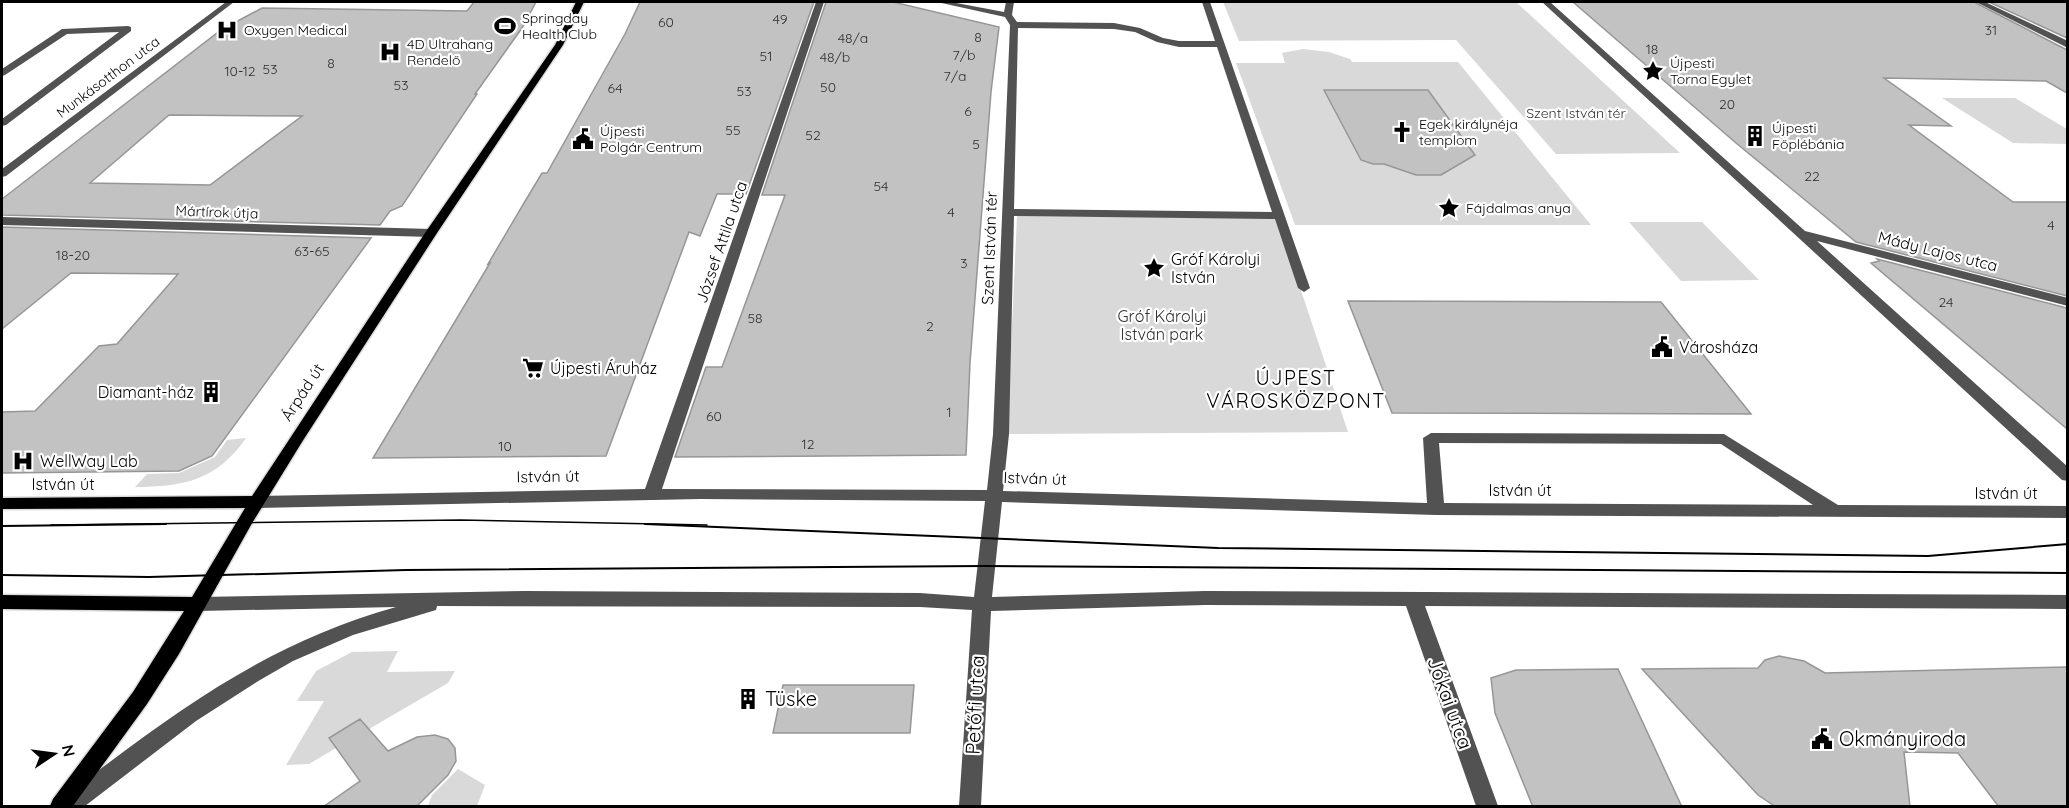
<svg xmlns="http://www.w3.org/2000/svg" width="2069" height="808" font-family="Quicksand,sans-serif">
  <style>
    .green { fill: #d9d9d9 }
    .building { fill: #c2c2c2; stroke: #969696; stroke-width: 1.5; fill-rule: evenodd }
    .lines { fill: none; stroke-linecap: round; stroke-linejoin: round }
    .major-casing { stroke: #dbdbdb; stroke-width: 3 }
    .minor { fill: #525252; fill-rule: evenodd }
    .major { fill: #000; fill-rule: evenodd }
    .tram-far1 { stroke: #000; stroke-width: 1.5 }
    .tram { stroke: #000; stroke-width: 2 }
    .labels { text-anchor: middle; stroke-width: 4.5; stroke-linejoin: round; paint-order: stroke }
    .far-poi-label { font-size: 14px; fill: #000; stroke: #fff; text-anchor: start }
    .number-label { font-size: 14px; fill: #303030 }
    .far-street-label { font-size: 14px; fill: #000; stroke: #fff }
    .far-park-label { font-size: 14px; fill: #303030; stroke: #fff }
    .street-label { font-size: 16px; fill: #000; stroke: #fff }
    .poi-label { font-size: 16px; fill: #000; stroke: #fff; text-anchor: start }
    .park-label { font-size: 16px; fill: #303030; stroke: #fff }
    .quarter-label { font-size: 20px; letter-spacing: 1.5px; fill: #000; stroke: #fff }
    .near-poi-label { font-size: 20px; fill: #000; stroke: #fff; text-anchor: start }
    .near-street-label { font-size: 20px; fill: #000; stroke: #fff }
  </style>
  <rect width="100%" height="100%" fill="#fff"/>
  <path class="green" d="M1223,2H1516L1680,153L1556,154L1456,40L1239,41Z
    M1303,49L1329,52L1350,59L1352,62H1458L1591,225H1295L1236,63H1285L1282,53Z
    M1942,98H2015L2067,129V144L2013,143Z
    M1017,216L1277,218L1348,432L1007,434Z
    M1629,222H1702L1759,280L1681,281Z
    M246,438C217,480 184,487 135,487L147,474L179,473L215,457L227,440Z
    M398,651L387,672L455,671L448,683L369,729L361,719L330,737L336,748L309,764L286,765L324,701H297L316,671L352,652Z
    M458,769L485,785L477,806H428L432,795Z"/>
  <path class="building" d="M474,2H536L522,28L475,94H477L402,206L390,211L380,225L2,215V199L221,30L262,8L467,11ZM169,115L302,116L210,185L90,183Z
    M640,2H814L746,194H717L700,236L689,232L606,456L373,458L490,263L488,264L524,203L542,173H547L625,34Z
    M826,2H893L999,27L991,92L970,363L966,455L675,457L706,367H722L785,195H762Z
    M1573,2H1974L2067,50V93L2046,81L1884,78L1951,126L1909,125L2013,202H2067V296L1856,242L1736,143Z
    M1989,2H2067V38Z
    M1324,90H1428L1475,155L1441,175H1416L1384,164H1373L1361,160Z
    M2,227L371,238L212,456L179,471L2,473V412L35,411L99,346L117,344L178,274L71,273L2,329Z
    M1877,259L2067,308V429L1871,263L1879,261Z
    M1348,301L1661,302L1751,414L1392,413Z
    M1779,656L1804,661L1825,673L2067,667V807H1999L1958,753L1904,752L1910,807H1776L1758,795L1642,669L1758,668L1765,660Z
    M1618,669L1682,807H1533L1495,713L1491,678L1516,670Z
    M783,685H914L910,733H773Z
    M360,719L388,751L417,737L435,735L448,739L455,748L456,761L448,775L416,807H323L360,781L329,738Z"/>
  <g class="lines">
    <defs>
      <path id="major" d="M576,2H584L563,45L437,233L302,442L251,525L179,654L147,704L73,806H50L53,799L133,692L184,611L2,609V595L192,597L245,508L2,509V498L252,496L425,233L555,45Z"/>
    </defs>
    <use href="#major" class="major-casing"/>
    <path class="minor" d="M226,2H234L6,176L2,177V169Z
      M816,2H824L662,489L987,490L993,434L1010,25L1005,17L937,2H951L1004,12L1006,2H1014L1012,15L1017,22L1114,23L1140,28L1163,38L1179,41H1215L1202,2H1210L1310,288L1304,292L1298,288L1275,219L1014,216L1009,434L1003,491L1427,503L1423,438L1431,433L1724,434L1838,505L2068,506V518L1436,515L1002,502L992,597L1205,591L2068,595V609L1425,606L1498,806H1476L1406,606L1205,605L991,611L981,806H959L972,610L920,607L437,606L436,610L353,635L293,661L260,680L196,721L85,806H58L61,799C170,716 261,645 396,607L199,611L192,609L190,604L192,599L199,597L524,591L920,593L974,597L985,501L700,499L257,508L251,506L249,502L251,498L257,496L645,489ZM1018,28L1114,29L1135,32L1157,42L1179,47H1217L1272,212L1014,209ZM1439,443L1721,444L1813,505L1444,503Z
      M1542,2H1550L1805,231L2068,298V306L1817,241L2068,467V481L2062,480Z
      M1976,2H1985L2068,41V48Z
      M128,26L131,27V31L6,125L2,126V119L119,32L67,34L5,75L2,76V69L62,29Z
      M2,217L431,229L437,233L431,237L2,225Z"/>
    <use href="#major" class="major"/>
    <path class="tram-far1" d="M51,525L461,520L707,525"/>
    <path class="tram" d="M645,524L1218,548L1928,556L2068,544
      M2,526L166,524
      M2,575L149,577L406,570L985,566L2068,573"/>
  </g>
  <defs>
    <symbol id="stadium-bare" viewBox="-9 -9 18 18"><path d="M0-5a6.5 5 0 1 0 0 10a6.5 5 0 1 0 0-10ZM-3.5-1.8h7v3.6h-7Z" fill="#000" stroke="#fff" stroke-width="2.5" paint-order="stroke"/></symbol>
    <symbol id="hospital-bare" viewBox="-9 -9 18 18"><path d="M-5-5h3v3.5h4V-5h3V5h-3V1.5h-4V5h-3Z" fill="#000" stroke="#fff" stroke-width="2.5" paint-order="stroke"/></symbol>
    <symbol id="sight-bare" viewBox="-9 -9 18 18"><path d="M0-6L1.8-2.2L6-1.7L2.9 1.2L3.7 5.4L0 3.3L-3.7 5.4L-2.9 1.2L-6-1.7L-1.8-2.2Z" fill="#000" stroke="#fff" stroke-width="2.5" paint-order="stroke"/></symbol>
    <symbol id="church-bare" viewBox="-9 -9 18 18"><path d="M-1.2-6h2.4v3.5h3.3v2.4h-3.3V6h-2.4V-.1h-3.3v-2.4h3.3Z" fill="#000" stroke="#fff" stroke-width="2.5" paint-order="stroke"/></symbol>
    <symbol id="building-bare" viewBox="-9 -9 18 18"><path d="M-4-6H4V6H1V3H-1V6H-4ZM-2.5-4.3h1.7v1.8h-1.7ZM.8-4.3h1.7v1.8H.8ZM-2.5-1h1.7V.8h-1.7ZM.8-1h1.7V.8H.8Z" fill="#000" stroke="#fff" stroke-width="2.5" paint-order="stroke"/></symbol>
    <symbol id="civic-bare" viewBox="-9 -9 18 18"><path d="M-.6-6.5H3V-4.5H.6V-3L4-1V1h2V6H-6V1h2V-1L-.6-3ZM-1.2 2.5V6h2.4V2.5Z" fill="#000" stroke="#fff" stroke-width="2.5" paint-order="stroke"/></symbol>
    <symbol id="supermarket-bare" viewBox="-9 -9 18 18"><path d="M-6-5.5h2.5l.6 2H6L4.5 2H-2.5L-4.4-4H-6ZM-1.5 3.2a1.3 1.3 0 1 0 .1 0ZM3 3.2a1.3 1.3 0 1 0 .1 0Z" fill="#000" stroke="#fff" stroke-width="2.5" paint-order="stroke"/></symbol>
  </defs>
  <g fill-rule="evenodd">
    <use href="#stadium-bare" x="490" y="11" width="30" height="30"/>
    <use href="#hospital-bare" x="212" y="15" width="30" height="30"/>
    <use href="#hospital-bare" x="375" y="37" width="30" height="30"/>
    <use href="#sight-bare" x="1638" y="56" width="30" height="30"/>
    <use href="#church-bare" x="1387" y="117" width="30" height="30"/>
    <use href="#building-bare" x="1740" y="121" width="30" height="30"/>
    <use href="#civic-bare" x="568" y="124" width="30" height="30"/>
    <use href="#sight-bare" x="1434" y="193" width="30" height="30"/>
    <use href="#sight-bare" x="1139" y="253" width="30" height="30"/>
    <use href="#civic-bare" x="1647" y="332" width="30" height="30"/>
    <use href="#supermarket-bare" x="518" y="353" width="30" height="30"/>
    <use href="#building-bare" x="196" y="377" width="30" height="30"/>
    <use href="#hospital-bare" x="8" y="446" width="30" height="30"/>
    <use href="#building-bare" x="733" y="684" width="30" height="30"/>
    <use href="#civic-bare" x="1807" y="724" width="30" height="30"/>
  </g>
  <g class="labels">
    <g class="far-poi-label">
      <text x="522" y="23">Springday<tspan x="522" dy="16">Health Club</tspan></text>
      <text x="244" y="35">Oxygen Medical</text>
      <text x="407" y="49">4D Ultrahang<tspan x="407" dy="16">Rendelő</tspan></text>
      <text x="1670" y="68">Újpesti<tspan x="1670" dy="16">Torna Egylet</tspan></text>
      <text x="1419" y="129">Egek királynéja<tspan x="1419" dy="16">templom</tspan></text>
      <text x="1772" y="133">Újpesti<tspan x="1772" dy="16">Főplébánia</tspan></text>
      <text x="600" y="136">Újpesti<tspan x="600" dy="16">Polgár Centrum</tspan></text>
      <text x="1466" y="213">Fájdalmas anya</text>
    </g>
    <g class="number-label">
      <text x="780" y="24">49</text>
      <text x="666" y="27">60</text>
      <text x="1991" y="35">31</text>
      <text x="978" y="42">8</text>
      <text x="853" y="43">48/a</text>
      <text x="1652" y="54">18</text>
      <text x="964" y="60">7/b</text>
      <text x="766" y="61">51</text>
      <text x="835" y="62">48/b</text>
      <text x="331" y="68">8</text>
      <text x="270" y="74">53</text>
      <text x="240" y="76">10-12</text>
      <text x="955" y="81">7/a</text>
      <text x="401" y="90">53</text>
      <text x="828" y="92">50</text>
      <text x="615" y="93">64</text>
      <text x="744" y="96">53</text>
      <text x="1727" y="109">20</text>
      <text x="968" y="116">6</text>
      <text x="733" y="135">55</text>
      <text x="813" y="140">52</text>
      <text x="976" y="149">5</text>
      <text x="1812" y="181">22</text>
      <text x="881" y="191">54</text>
      <text x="951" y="217">4</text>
      <text x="2051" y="230">4</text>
      <text x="312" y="256">63-65</text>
      <text x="73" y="260">18-20</text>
      <text x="964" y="268">3</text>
      <text x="1946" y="307">24</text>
      <text x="755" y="323">58</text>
      <text x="930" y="331">2</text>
      <text x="949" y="417">1</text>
      <text x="714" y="421">60</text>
      <text x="808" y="449">12</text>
      <text x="505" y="451">10</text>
    </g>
    <g class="far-street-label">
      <text transform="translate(108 77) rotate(-37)" y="5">Munkásotthon utca</text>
      <text transform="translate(217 212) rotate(2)" y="5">Mártírok útja</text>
    </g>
    <g class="far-park-label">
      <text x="1576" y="118">Szent István tér</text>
    </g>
    <g class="street-label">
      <text transform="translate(721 242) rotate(-71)" y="6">József Attila utca</text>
      <text transform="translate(989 248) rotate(-88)" y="6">Szent István tér</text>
      <text transform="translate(1938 251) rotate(14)" y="6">Mády Lajos utca</text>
      <text transform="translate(302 392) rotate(-57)" y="6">Árpád út</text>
      <text transform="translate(548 476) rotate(-1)" y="6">István út</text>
      <text transform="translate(1035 478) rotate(2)" y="6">István út</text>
      <text x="63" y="490">István út</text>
      <text x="1520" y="496">István út</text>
      <text x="2006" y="499">István út</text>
    </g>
    <g class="poi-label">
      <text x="1171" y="265">Gróf Károlyi<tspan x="1171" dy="18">István</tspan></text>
      <text x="1679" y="353">Városháza</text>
      <text x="550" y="374">Újpesti Áruház</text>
      <text x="194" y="398" text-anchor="end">Diamant-ház</text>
      <text x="40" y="467">WellWay Lab</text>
    </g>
    <g class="park-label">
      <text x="1162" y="322">Gróf Károlyi<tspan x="1162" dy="18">István park</tspan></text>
    </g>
    <g class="quarter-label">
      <text x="1296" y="385">ÚJPEST<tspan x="1296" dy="23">VÁROSKÖZPONT</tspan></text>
    </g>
    <g class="near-poi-label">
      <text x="765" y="706">Tüske</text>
      <text x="1839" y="746">Okmányiroda</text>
    </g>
    <g class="near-street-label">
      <text transform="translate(1450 703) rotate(70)" y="7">Jókai utca</text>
      <text transform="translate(975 705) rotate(-87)" y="7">Petőfi utca</text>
    </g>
  </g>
  <rect width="2069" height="808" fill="none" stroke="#000000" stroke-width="6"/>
  <g transform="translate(54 754) rotate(77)" stroke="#ffffff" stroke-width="4.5" paint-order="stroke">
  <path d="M0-4.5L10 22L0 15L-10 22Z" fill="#000000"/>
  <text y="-9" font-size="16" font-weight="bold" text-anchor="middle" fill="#000000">N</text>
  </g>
</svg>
